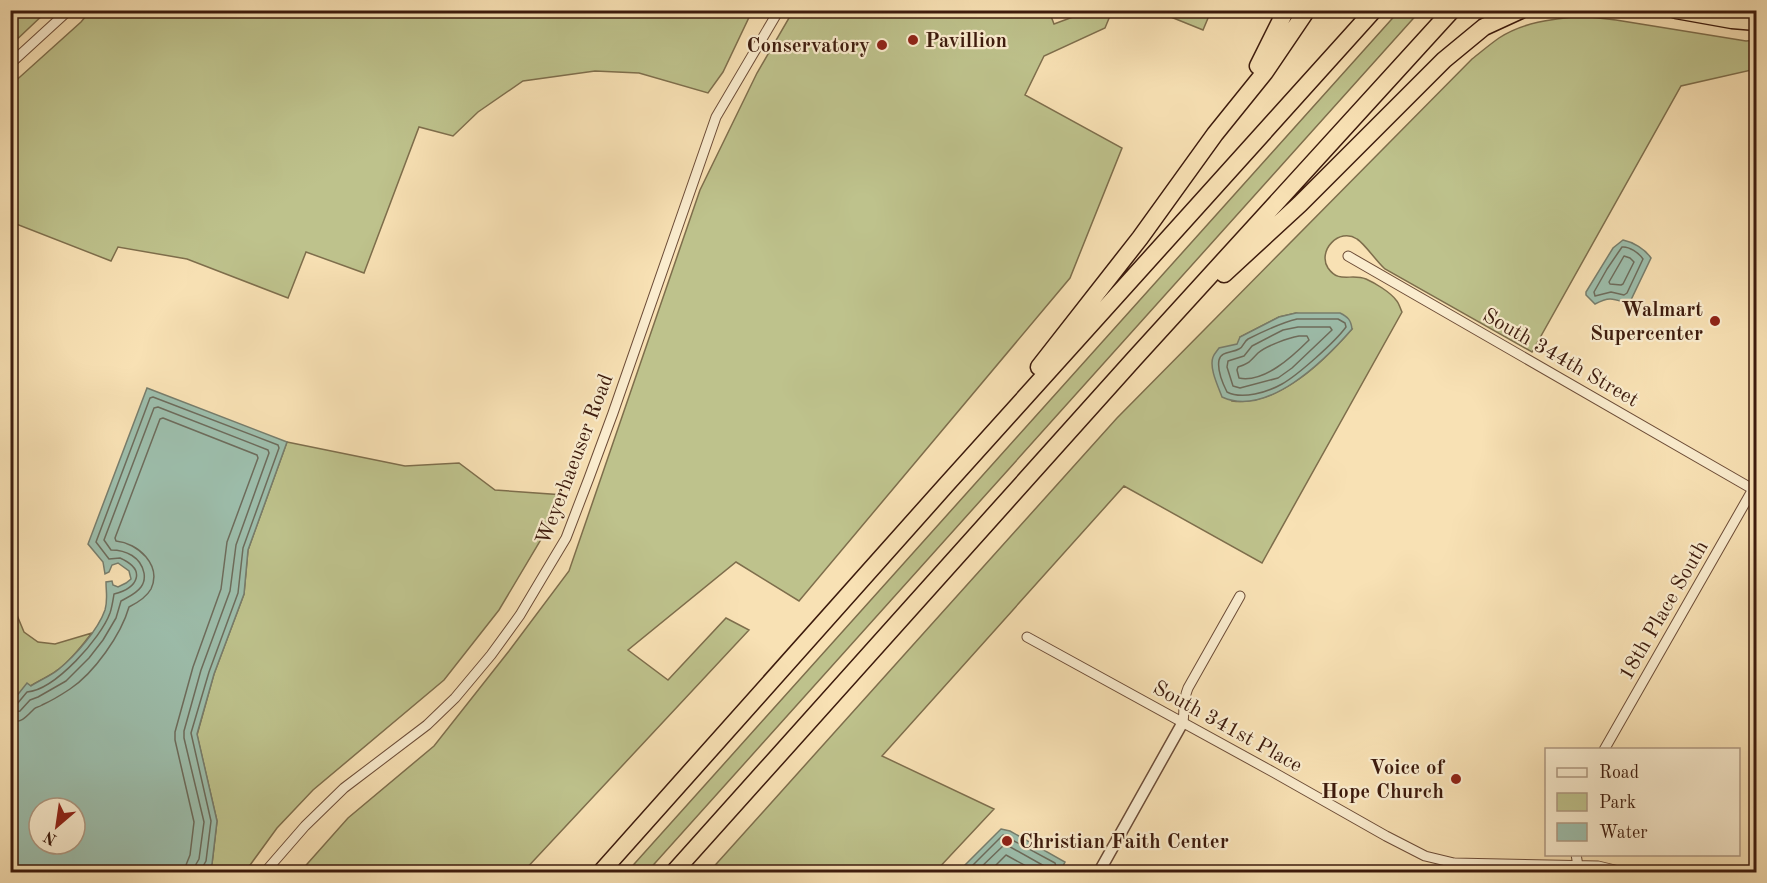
<svg xmlns="http://www.w3.org/2000/svg" width="1767" height="883" font-family="'Old Standard TT',serif">
  <style>
    .green { fill: #bec28c; stroke: #7e6e4c; stroke-width: 1.5; fill-rule: evenodd }
    .water { fill: #9dbeac; stroke: #777d6c; stroke-width: 1.5; fill-rule: evenodd }
    .lines { fill: none; stroke-linecap: round; stroke-linejoin: round }
    .shore { stroke: #6d6c5c; stroke-width: 1.5 }
    .minor-casing { stroke: #6c4c37; stroke-width: 11 }
    .tertiary-casing { stroke: #6c4c37; stroke-width: 13 }
    .motorway-casing { stroke: #3d1b0d; stroke-width: 19 }
    .minor { stroke: #faecce; stroke-width: 9 }
    .tertiary { stroke: #faecce; stroke-width: 10 }
    .motorway { stroke: #f8e1b4; stroke-width: 16 }
    .poi-dot { fill: #8f2418; stroke: #faecce; stroke-width: 2 }
    .labels { text-anchor: middle; stroke-width: 4.5; stroke-linejoin: round; paint-order: stroke }
    .poi-label { font-size: 21px; font-weight: bold; fill: #3d1b0d; stroke: #faecce; text-anchor: end }
    .street-label { font-size: 21px; fill: #3d1b0d; stroke: #faecce }
  </style>
  <rect width="100%" height="100%" fill="#f8e1b4"/>
  <filter id="stains"><feTurbulence type="fractalNoise" baseFrequency=".00333" numOctaves="4"/><feColorMatrix values="0 0 0 0 .2 0 0 0 0 .09 0 0 0 0 .02 0 0 0 .5 -.17"/></filter>
  <radialGradient id="worn" r=".72"><stop offset=".6" stop-color="#630" stop-opacity="0"/><stop offset="1" stop-color="#630" stop-opacity=".3"/></radialGradient>
  <path class="green" d="M16,10L47,11L11,45V15Z
    M91,10H752V11L723,72L708,93L639,73L595,71L523,81L478,112L453,136L419,127L364,273L306,252L288,298L187,259L118,247L111,261L11,222V85L81,22Z
    M793,11H1049L1054,24L1089,11H1112L1105,28L1044,56L1025,95L1122,148L1070,278L799,601L736,562L628,650L668,680L726,618L749,630L523,872H300L348,818L434,746L509,651L569,571L700,190L757,73Z
    M1168,11V10L1211,11L1203,30L1166,15Z
    M1399,11H1420L647,872H627Z
    M1581,16L1616,20L1746,41L1756,40V69L1681,86L1532,352L1385,269C1376,261 1365,244 1357,239C1339,227 1317,251 1328,268C1339,284 1351,273 1366,279C1375,283 1390,292 1396,300C1399,303 1400,308 1402,312L1262,563L1124,486L882,756L994,809L935,872H709L1117,418L1472,59C1481,52 1489,45 1499,38C1523,22 1553,19 1581,16ZM1296,313L1352,329C1324,361 1278,407 1232,401L1240,337L1279,317Z
    M287,442L405,466L459,463L495,490L564,495L552,521L499,610L444,680L313,790L277,828L245,872H206L212,864L217,821L197,735L214,674L244,594L248,550Z
    M11,606L14,608L24,632L38,642L55,644L92,633C81,646 70,662 56,671C40,682 22,687 11,703Z"/>
  <path class="water" d="M1623,240C1633,242 1645,249 1651,258L1629,304C1613,299 1611,296 1595,304L1586,295V292L1613,248Z
    M1296,313H1340C1348,317 1351,320 1352,329C1325,360 1267,418 1222,397C1218,386 1209,368 1213,357C1214,354 1217,351 1219,348L1237,344L1240,337L1279,317Z
    M147,388L287,442L248,550L244,594L214,674L197,734L217,821L212,864L206,872H11V703L27,683L31,686C40,680 51,676 59,669C75,656 98,630 105,610C108,600 106,592 106,582L112,581L113,585L118,587L126,583L131,579L129,571L118,563L112,565L109,572L105,574L103,562L88,544ZM39,808H75V844H39Z
    M1001,829L1010,831L1065,862L1060,872H960L959,871Z"/>
  <g class="lines">
    <path class="shore" d="M1622,247C1629,246 1639,253 1643,259L1627,293L1624,295L1611,292L1595,296L1594,292L1607,269Z
      M1624,256L1630,258L1634,262L1623,284L1621,285L1610,284L1609,282Z
      M1297,319H1338L1345,323L1346,327C1335,342 1298,375 1282,384C1268,392 1242,400 1227,392C1223,384 1217,370 1219,360C1221,351 1232,353 1239,349C1244,347 1243,342 1248,339C1264,331 1280,323 1297,319Z
      M1298,327H1330L1332,330L1292,368L1278,378L1240,388L1233,386L1227,367L1228,361L1244,356L1252,346L1283,330Z
      M1299,336H1307L1309,340C1292,357 1264,383 1239,378L1237,370L1238,367C1249,364 1250,361 1258,353C1266,346 1288,338 1299,336Z
      M10,706L17,704L27,692C55,690 101,638 110,613C112,607 113,600 114,594C138,588 147,570 120,558L109,559L96,542L150,398L153,397L278,445L279,448L243,548L238,593L209,672L191,733L211,821L206,861L202,868V872
      M10,713L20,711L30,700L38,697L66,681L89,658L103,640L116,618L121,601C128,597 136,594 141,587C144,583 145,579 144,573C141,557 126,550 111,550L104,540L154,408L158,407L268,450L269,453L236,545L230,591L201,670L184,731V738L204,822L199,859L195,866L194,872
      M10,722C23,722 26,717 34,709C36,707 39,707 42,705C51,701 61,695 70,689C94,673 121,635 129,607C137,603 146,598 151,589C162,565 138,543 116,541L115,538L160,419L163,418L257,455L258,458L227,542L221,589L193,667L175,732V740L194,822L190,855L186,865L185,872
      M966,872L1003,835L1055,863L1056,866L1055,872
      M976,872L1005,844L1046,867L1047,872
      M989,872L1006,855L1037,872"/>
    <defs>
      <path id="minor" d="M10,64L69,10
        M1348,256L1756,491
        M1027,637L1273,772L1386,836L1425,856L1454,863L1598,866L1623,872
        M1183,722C1185,708 1182,703 1188,688L1240,596
        M1604,750L1753,489
        M1576,854L1579,872
        M265,872L305,826L344,788L427,725L455,698L491,655L520,615L542,578L566,538L589,478L613,413L716,117L779,10"/>
      <path id="tertiary" d="M1099,872L1183,722"/>
      <path id="motorway" d="M1676,10L1732,20L1756,22
        M1258,66L1286,10
        M1224,274L1300,204L1444,60L1484,27L1521,10
        M1039,367L1140,238L1215,134L1265,72L1307,10
        M601,872L946,485L1374,10
        M674,872L1134,359L1452,10"/>
    </defs>
    <use href="#minor" class="minor-casing"/>
    <use href="#tertiary" class="tertiary-casing"/>
    <use href="#motorway" class="motorway-casing"/>
    <use href="#minor" class="minor"/>
    <use href="#tertiary" class="tertiary"/>
    <use href="#motorway" class="motorway"/>
  </g>
  <g class="poi-dot">
    <circle cx="913" cy="40" r="6"/>
    <circle cx="882" cy="45" r="6"/>
    <circle cx="1715" cy="321" r="6"/>
    <circle cx="1456" cy="779" r="6"/>
    <circle cx="1007" cy="841" r="6"/>
  </g>
  <g class="labels">
    <g class="poi-label">
      <text x="925" y="47" text-anchor="start">Pavillion</text>
      <text x="870" y="52">Conservatory</text>
      <text x="1703" y="316">Walmart<tspan x="1703" dy="24">Supercenter</tspan></text>
      <text x="1444" y="774">Voice of<tspan x="1444" dy="24">Hope Church</tspan></text>
      <text x="1019" y="848" text-anchor="start">Christian Faith Center</text>
    </g>
    <g class="street-label">
      <text transform="translate(1561 357) rotate(30)" y="7">South 344th Street</text>
      <text transform="translate(574 459) rotate(-69)" y="7">Weyerhaeuser Road</text>
      <text transform="translate(1663 610) rotate(-60)" y="7">18th Place South</text>
      <text transform="translate(1228 726) rotate(29)" y="7">South 341st Place</text>
    </g>
  </g>
  <rect width="1767" height="883" fill="none" stroke="#f8e1b4" stroke-width="36"/>
  <rect x="12" y="12" width="1743" height="859" fill="none" stroke="#3d1b0d" stroke-width="3"/>
  <rect x="18" y="18" width="1731" height="847" fill="none" stroke="#3d1b0d" stroke-width="1.5"/>
  <rect x="1545" y="748" width="195" height="108" fill="#faecce" stroke="#ae9881" stroke-width="1.5"/>
  <rect x="1557" y="768" width="30" height="9" fill="#faecce" stroke="#ae9881" stroke-width="1.5"/>
  <text x="1599" y="778" font-size="18" fill="#3d1b0d">Road</text>
  <rect x="1557" y="793" width="30" height="18" fill="#bec28c" stroke="#ae9881" stroke-width="1.5"/>
  <text x="1599" y="808" font-size="18" fill="#3d1b0d">Park</text>
  <rect x="1557" y="823" width="30" height="18" fill="#9dbeac" stroke="#ae9881" stroke-width="1.5"/>
  <text x="1599" y="838" font-size="18" fill="#3d1b0d">Water</text>
  <g transform="translate(57 826) rotate(209)"><circle r="28" fill="#faecce" stroke="#ae9881" stroke-width="1.5"/>
  <path d="M0-4.5L10 22L0 15L-10 22Z" fill="#8f2418"/>
  <text y="-9" font-size="16" font-weight="bold" text-anchor="middle" fill="#3d1b0d">N</text>
  </g>
  <rect width="100%" height="100%" filter="url(#stains)"/>
  <rect width="100%" height="100%" fill="url(#worn)"/>
</svg>
